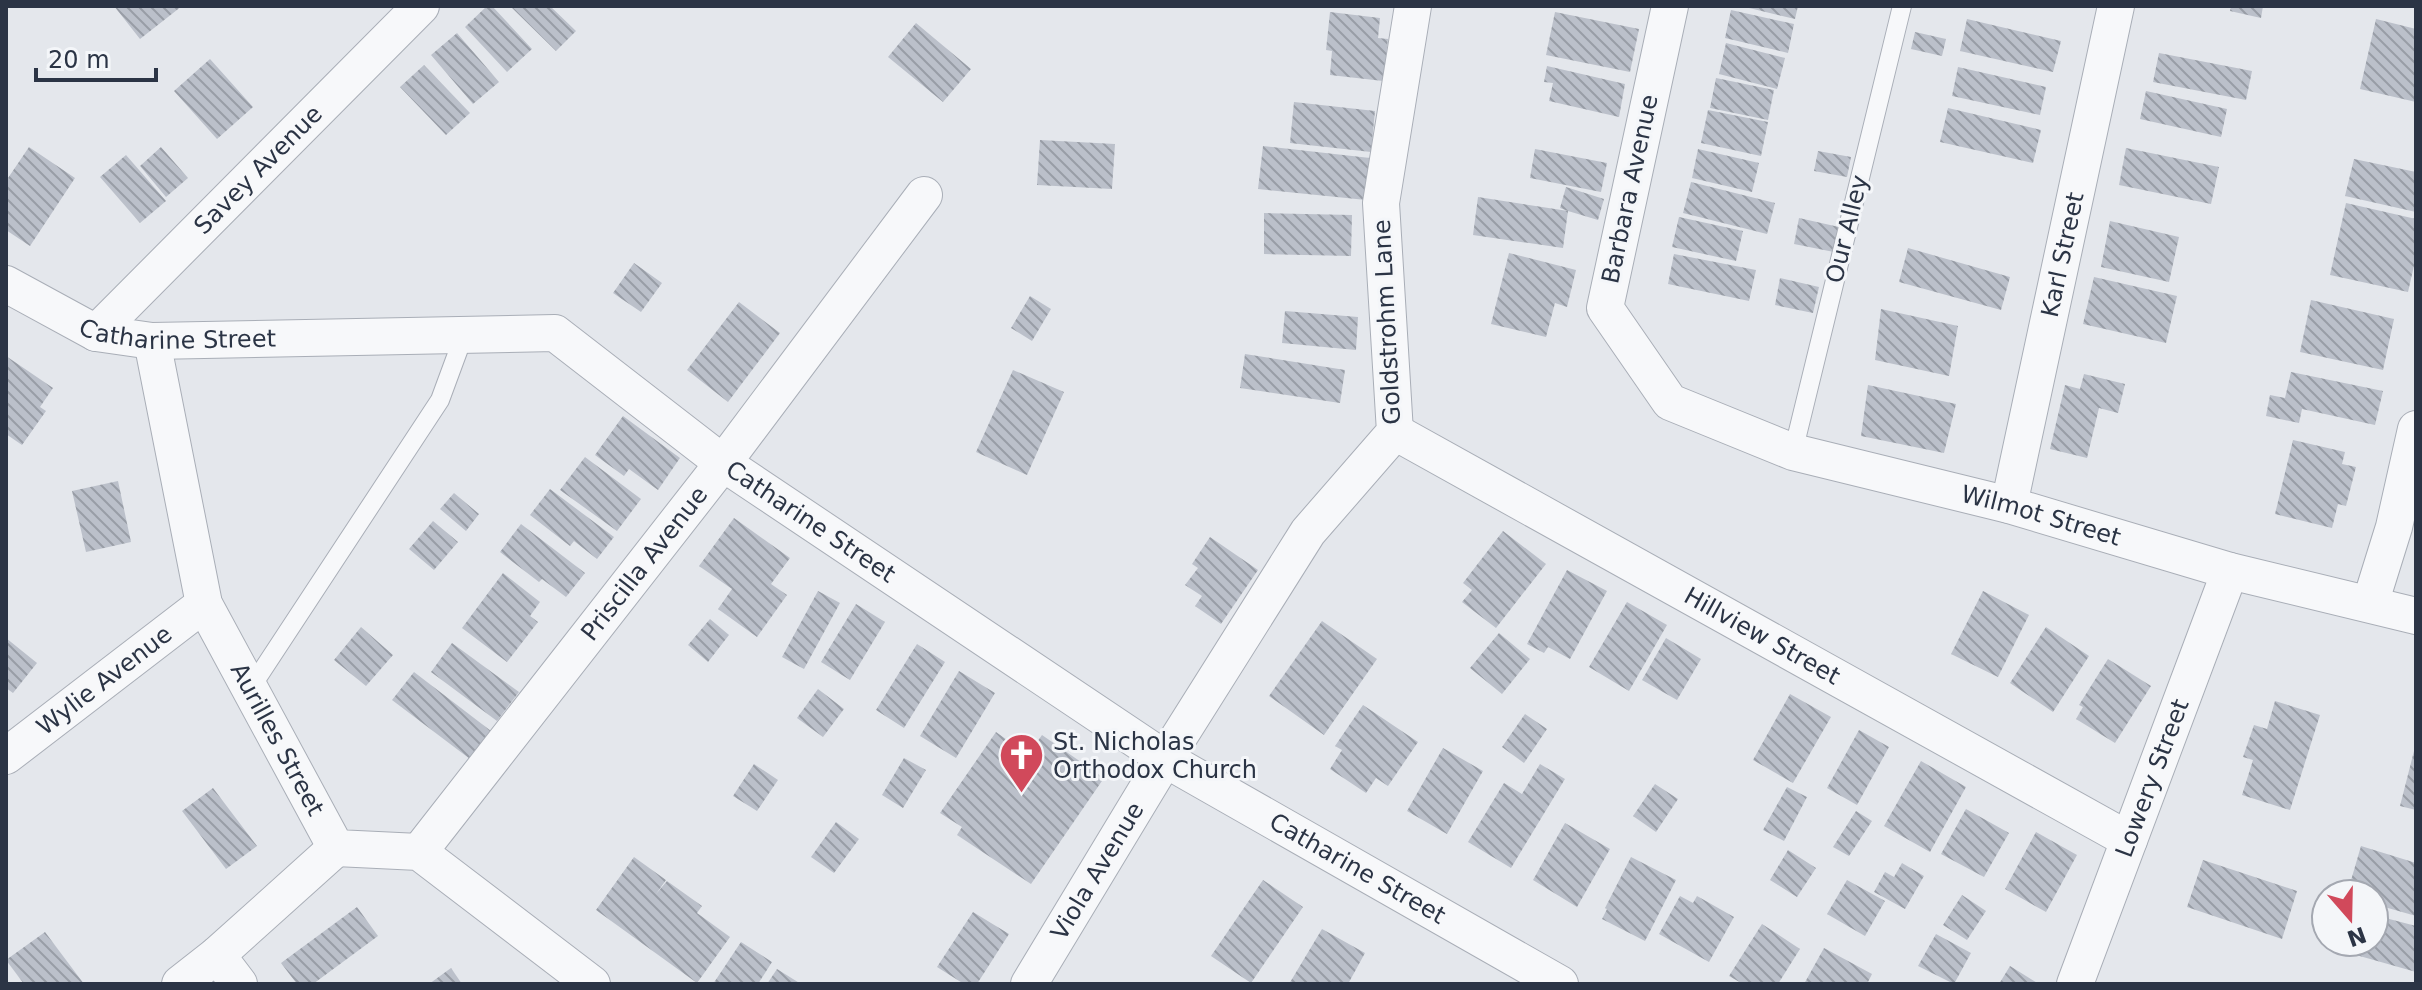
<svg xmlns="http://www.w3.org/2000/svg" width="2422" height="990" font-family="'DejaVu Sans',sans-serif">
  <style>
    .building { fill: url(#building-back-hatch) }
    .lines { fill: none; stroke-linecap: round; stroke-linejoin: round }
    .service-casing { stroke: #a9aeb7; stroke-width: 20 }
    .minor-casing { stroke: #a9aeb7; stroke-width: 38 }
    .service { stroke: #f7f8fa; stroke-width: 18 }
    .minor { stroke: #f7f8fa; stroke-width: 36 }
    .labels { text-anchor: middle; stroke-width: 6; stroke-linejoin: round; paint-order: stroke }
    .street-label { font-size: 24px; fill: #2b3445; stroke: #f4f6f9 }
    .poi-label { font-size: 24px; fill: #2b3445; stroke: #f4f6f9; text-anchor: start }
  </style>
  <defs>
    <pattern id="building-back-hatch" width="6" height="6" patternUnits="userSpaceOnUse" patternTransform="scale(2)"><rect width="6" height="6" fill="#bbc0ca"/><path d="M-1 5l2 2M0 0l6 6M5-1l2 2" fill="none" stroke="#989da6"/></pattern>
  </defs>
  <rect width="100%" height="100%" fill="#e4e7ec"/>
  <path class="building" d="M114,6H182L140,39Z
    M487,6H492L532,49L507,72L465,27Z
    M510,6H550L576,31L556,51Z
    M1741,6H1798L1795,19Z
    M2231,6H2263L2261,18L2230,11Z
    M1731,10L1794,24L1788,53L1725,38Z
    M1330,12L1380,18L1378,38L1388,39L1383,81L1330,75L1332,51L1326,50Z
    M1555,12L1639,29L1630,72L1546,55Z
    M1967,19L2061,41L2053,72L1960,51Z
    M2376,19L2416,29V102L2360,89Z
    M916,23L971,69L943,102L888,57Z
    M1915,32L1946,39L1942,56L1911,49Z
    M457,33L499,82L473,104L431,55Z
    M1726,43L1785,58L1777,89L1719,74Z
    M2159,53L2252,71L2246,100L2153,82Z
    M210,59L253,107L217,139L174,91Z
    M424,65L470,113L446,135L400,87Z
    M1547,66L1625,84L1619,117L1549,101L1553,83L1544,82Z
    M1958,67L2046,87L2040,115L1952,96Z
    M1716,78L1774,90L1768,120L1710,108Z
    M2146,91L2227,109L2221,137L2140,119Z
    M1294,102L1375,111L1371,152L1290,143Z
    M1948,108L2041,130L2033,163L1940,142Z
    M1708,110L1768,122L1761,156L1701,143Z
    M1040,140L1115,144L1112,189L1037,185Z
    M1263,146L1370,158L1366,200L1258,189Z
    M29,147L75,178L30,246L6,230V181Z
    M161,147L188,178L166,197L140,166Z
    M2126,148L2219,167L2211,204L2119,185Z
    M1535,149L1607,163L1601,192L1530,178Z
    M1698,149L1759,163L1752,192L1692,178Z
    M1818,151L1851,157L1847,177L1814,171Z
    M126,155L166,201L140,223L100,177Z
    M2354,159L2416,172V212L2345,196Z
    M1691,182L1775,203L1767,234L1683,213Z
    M1566,187L1604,199L1598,220L1568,211L1563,248L1473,235L1478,197L1568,211L1560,208Z
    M2346,203L2416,219V257L2408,292L2330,275Z
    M1264,213L1352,215L1351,256L1264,254Z
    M1679,217L1743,231L1736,261L1672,247Z
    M1799,218L1839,227L1834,252L1794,244Z
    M2110,221L2179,237L2169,282L2101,267Z
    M1908,248L2010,277L2001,310L1899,282Z
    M1509,253L1576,270L1567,307L1555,303L1546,337L1491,324Z
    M1674,254L1756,270L1749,301L1668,284Z
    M634,263L662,283L641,312L613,293Z
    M2094,277L2177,296L2166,343L2083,324Z
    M1780,278L1819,287L1813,313L1775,305Z
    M1030,296L1051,309L1032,341L1011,328Z
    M2311,300L2394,319L2383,370L2300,352Z
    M739,302L780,333L728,402L687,370Z
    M1881,309L1958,326L1949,376L1875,360Z
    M1285,311L1358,317L1356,350L1282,343Z
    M1245,354L1345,370L1340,403L1240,388Z
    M6,356L53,388L40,407L46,411L22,445L6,434Z
    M1013,370L1064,392L1027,475L976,452Z
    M2291,372L2383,391L2375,425L2302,409L2299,423L2266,416L2270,395L2285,398Z
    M2084,374L2125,384L2118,413L2099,408L2087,458L2050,449L2065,385L2080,389Z
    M1868,385L1956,404L1944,453L1861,436Z
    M623,416L680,458L658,490L629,469L624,476L595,455Z
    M2293,440L2345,452L2342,464L2356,467L2346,506L2338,504L2332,528L2275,514Z
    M585,457L641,499L617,531L560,490Z
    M118,481L131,542L86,552L72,491Z
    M550,489L614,537L597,559L574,541L570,546L530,515Z
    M454,493L479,514L466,531L440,509Z
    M734,518L790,558L771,584L787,595L757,637L718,609L732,589L699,566Z
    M433,521L458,542L434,570L409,549Z
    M521,524L585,573L566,597L542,579L539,582L500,552Z
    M1503,531L1546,564L1496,628L1462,602L1472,590L1463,583Z
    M1210,537L1258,570L1221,624L1195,606L1202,596L1185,585L1198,568L1192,564Z
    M1567,570L1607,591L1570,659L1548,647L1544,653L1527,644Z
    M503,573L540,602L530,616L538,622L507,662L462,628Z
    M818,591L840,603L804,669L782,657Z
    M1983,591L2029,615L1998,677L1951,654Z
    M1627,602L1667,625L1629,691L1589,667Z
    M856,604L885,622L850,680L821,662Z
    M710,619L729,635L708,662L688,645Z
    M1322,621L1377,659L1324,735L1269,696Z
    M361,627L393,655L366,686L334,660Z
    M2046,627L2089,656L2053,712L2010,683Z
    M1499,633L1530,659L1502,694L1470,668Z
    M6,638L37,663L13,693L6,688Z
    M1666,638L1701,659L1677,700L1642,680Z
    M452,643L519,692L497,721L431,672Z
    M917,644L945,662L904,728L876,710Z
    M2108,659L2151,686L2115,743L2076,719L2083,707L2079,705Z
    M959,671L995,693L956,758L920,736Z
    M414,672L491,731L470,759L392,700Z
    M818,689L844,709L823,737L797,718Z
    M1790,694L1831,717L1793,783L1753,760Z
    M2275,701L2320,715L2290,810L2242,795L2253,760L2243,757L2254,725L2267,729Z
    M1363,705L1418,742L1388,786L1376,778L1366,793L1330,769L1342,750L1335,746Z
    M1525,714L1547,729L1524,763L1502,747Z
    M1859,730L1889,747L1857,805L1827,788Z
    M996,732L1028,755L1042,735L1104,778L1031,884L957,835L962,827L940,813Z
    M2415,747L2416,748V810L2400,806Z
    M1443,748L1483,771L1447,834L1407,811Z
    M904,758L926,770L903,808L882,795Z
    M1921,761L1966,787L1930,852L1884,826Z
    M754,764L778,780L757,811L733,796Z
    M1540,764L1565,779L1511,868L1468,842L1504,783L1522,794Z
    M1655,784L1678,799L1656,832L1633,816Z
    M1787,787L1807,797L1784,841L1763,830Z
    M213,788L257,846L226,869L182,811Z
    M1966,809L2009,833L1984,877L1941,854Z
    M1856,811L1872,821L1849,856L1833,847Z
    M836,822L859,839L834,873L811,857Z
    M1565,823L1610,849L1577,907L1533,880Z
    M2036,832L2077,855L2046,912L2005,889Z
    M2361,846L2416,863V916L2374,904V894H2347Z
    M1788,850L1816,868L1797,897L1770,880Z
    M634,857L666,880L656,894L667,881L702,906L697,913L730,937L697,983L596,910Z
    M1631,857L1676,880L1645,941L1602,919L1607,909L1605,908Z
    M2203,860L2297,891L2282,939L2187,907Z
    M1902,863L1924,876L1905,909L1874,892L1885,872L1894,877Z
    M1263,880L1303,907L1251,983L1211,956Z
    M1847,880L1885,901L1865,936L1827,914Z
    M1962,895L1986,911L1967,940L1943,925Z
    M1680,896L1693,903L1697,896L1734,917L1709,962L1659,934Z
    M357,907L378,936L313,984H297L281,963Z
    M973,912L1009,934L977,984H964L937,967Z
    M2374,915L2416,926V972L2342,951L2345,942H2374Z
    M1762,924L1800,949L1778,984H1743L1729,976Z
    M1322,929L1365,953L1348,984H1289Z
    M45,932L84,984H24L6,960Z
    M1936,934L1971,953L1954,984L1918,966Z
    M741,942L772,962L758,984H713Z
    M1824,948L1872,974L1867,984H1804Z
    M2010,966L2039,984H1999Z
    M451,968L462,984H429Z
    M777,969L801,984H767Z"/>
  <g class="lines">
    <defs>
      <path id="service" d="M1793,452L1902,6
        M250,689L440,400L464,335"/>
      <g id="minor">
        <path id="s1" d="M1670,6L1605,308L1670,402L1793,452L2009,505L2230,571L2416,616"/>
        <path id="s2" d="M6,284L96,333L152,341L555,333L723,463L1165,759L1560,984"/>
        <path id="s3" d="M96,333L421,6"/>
        <path id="s4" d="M152,341L204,604L336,848L419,852L592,984"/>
        <path id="s5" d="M1395,432L2129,840"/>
        <path id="s6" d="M2009,505L2116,6"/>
        <path d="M2370,604L2394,527L2416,429"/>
        <path id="s7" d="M6,756L204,604"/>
        <path id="s8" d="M419,852L723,463L924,195"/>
        <path d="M217,955L239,984"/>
        <path d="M180,984L217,955L336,848"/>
        <path id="s9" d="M1029,984L1165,759L1308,532L1395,432L1381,203L1413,6"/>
        <path id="s10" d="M2075,984L2230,571"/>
      </g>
    </defs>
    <use href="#service" class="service-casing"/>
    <use href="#minor" class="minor-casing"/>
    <use href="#service" class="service"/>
    <use href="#minor" class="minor"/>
  </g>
  <defs>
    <symbol id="church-pin" viewBox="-11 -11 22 30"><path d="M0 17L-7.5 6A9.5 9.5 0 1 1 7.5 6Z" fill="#d1495b" stroke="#f4f6f9"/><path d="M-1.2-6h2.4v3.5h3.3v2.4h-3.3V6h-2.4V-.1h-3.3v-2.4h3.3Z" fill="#fff"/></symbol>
  </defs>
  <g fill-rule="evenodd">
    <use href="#church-pin" x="996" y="730" width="51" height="69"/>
  </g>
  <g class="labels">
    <g class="street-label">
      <text dy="8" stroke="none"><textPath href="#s3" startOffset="230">Savey Avenue</textPath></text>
      <text transform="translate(1630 189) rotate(-78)" y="8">Barbara Avenue</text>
      <text transform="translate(1847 229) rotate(-76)" y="8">Our Alley</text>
      <text dy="8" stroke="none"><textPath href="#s6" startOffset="256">Karl Street</textPath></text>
      <text transform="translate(1387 322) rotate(-93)" y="8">Goldstrohm Lane</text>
      <text dy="8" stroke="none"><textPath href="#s2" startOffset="184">Catharine Street</textPath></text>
      <text dy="8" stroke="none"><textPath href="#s1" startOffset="812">Wilmot Street</textPath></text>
      <text dy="8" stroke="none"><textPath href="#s2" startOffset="880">Catharine Street</textPath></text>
      <text dy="8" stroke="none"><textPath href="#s8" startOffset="366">Priscilla Avenue</textPath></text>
      <text dy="8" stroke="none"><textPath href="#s5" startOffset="420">Hillview Street</textPath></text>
      <text dy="8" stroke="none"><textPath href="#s7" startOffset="124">Wylie Avenue</textPath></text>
      <text dy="8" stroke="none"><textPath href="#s4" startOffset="422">Aurilles Street</textPath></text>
      <text dy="8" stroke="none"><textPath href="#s10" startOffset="220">Lowery Street</textPath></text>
      <text dy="8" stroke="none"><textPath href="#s2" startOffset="1528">Catharine Street</textPath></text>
      <text dy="8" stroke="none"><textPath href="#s9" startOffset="132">Viola Avenue</textPath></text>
    </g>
    <g class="poi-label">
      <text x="1053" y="750">St. Nicholas<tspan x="1053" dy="28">Orthodox Church</tspan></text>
    </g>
  </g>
  <rect width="2422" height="990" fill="none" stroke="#2b3445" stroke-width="16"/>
  <g transform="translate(2350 918) rotate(160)"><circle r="38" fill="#f4f6f9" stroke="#a4a8b1" stroke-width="2"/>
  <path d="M0-6L14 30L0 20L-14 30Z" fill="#d1495b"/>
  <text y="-12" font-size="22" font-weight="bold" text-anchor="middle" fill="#2b3445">N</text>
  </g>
  <path d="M36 68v12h120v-12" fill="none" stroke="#2b3445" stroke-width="4"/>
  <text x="48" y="68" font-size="24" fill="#2b3445" stroke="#f4f6f9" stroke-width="6" paint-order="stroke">20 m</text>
</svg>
